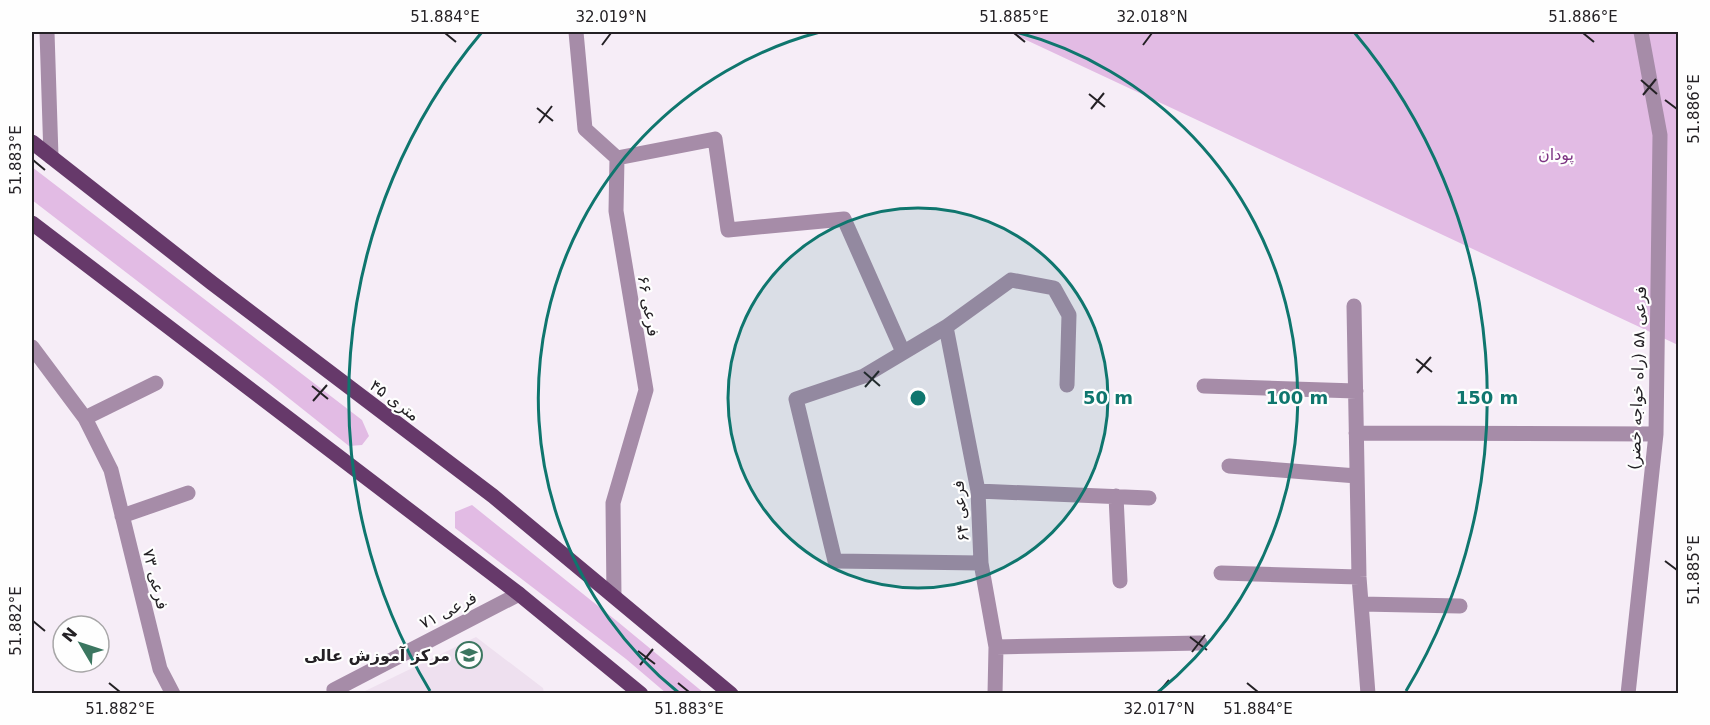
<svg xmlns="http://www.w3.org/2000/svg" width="1710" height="725" font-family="'DejaVu Sans','Noto Naskh Arabic',sans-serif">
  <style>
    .built { fill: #eee0ef }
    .green { fill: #e2bbe4 }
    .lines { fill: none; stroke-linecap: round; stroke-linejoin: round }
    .street { stroke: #a68ca8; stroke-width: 15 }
    .primary { stroke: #66396a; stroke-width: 15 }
    .ticks { fill: none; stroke: #242125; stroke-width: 2 }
    .ring { fill: none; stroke: #0f766e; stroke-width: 3 }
    .labels { text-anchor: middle; stroke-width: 4.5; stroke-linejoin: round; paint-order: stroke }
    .park-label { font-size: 16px; fill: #7d3483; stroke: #fefefe }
    .street-label { font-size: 16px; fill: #242125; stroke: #fefefe }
    .poi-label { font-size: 16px; font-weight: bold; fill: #242125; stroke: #fefefe; text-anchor: end }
    .centre { fill: #0f766e; stroke: #fefefe; stroke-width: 3 }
    .ring-label { font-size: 18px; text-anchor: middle; font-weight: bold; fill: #0f766e; stroke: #fefefe; stroke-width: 4.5; stroke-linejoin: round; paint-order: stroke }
    .neatline { fill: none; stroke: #242125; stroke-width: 2 }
    .ticks-label { font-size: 15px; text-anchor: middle; fill: #242125 }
  </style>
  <rect width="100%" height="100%" fill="#f6edf7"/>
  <path class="built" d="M476,637L543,688L544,693H361Z"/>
  <path class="green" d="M1009,32H1678V345Z
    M32,167L362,420L369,436L362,445L349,446L266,380L32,200Z
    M472,505L618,622L704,693H666L626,659L455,528V512Z"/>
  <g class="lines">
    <path class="street" d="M47,32L51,157
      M576,32L585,129L617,158L616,211L646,390L613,503L614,596
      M617,158L715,139L728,230L844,219L903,352
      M1354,306L1359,577L1368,694
      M946,327L978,491L981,563L996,647L995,694
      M32,347L85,418L111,470L160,669L173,694
      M1204,386L1356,391
      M85,418L156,383
      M1356,433L1656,434
      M1229,466L1357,476
      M978,491L1149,498
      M1116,496L1120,581
      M122,516L188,493
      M981,563L835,561L796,399L864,376L946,327L1011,280L1054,288L1069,315L1067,385
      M1221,573L1359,577
      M1361,604L1460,606
      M996,647L1200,643
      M335,694L334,690L519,594
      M1628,694L1656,434L1660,135L1641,32"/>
    <path class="primary" d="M32,142L212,283L493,496L731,694
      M32,223L519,594L641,694"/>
  </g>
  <path class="ticks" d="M445,33L456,42M1014,33L1025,42M1583,33L1594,42M602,45L611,33M1143,45L1152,33M1641,80L1657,94M1089,94L1105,107M1643,95L1656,79M1665,100L1677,109M537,108L553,121M1091,109L1104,93M539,123L552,106M33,160L45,170M1416,359L1432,372M864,372L880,386M1417,373L1431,357M312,386L328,399M865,387L879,371M313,401L327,385M1665,561L1677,570M33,621L45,631M1190,637L1207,650M638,651L655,664M1192,652L1205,635M640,665L653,649M109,683L120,692M678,683L689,692M1247,683L1258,692M1159,692L1169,680"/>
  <circle cx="918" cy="398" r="190" fill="#0f766e" fill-opacity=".12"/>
  <g class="ring">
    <circle cx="918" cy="398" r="190"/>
    <path d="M679 693A379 379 0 0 1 820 32M1016 32A379 379 0 0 1 1157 693"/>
    <path d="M430 691A569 569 0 0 1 482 32M1354 32A569 569 0 0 1 1406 691"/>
  </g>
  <defs>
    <symbol id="university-ring" viewBox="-11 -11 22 22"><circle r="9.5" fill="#fefefe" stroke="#3b7660" stroke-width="1.5"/><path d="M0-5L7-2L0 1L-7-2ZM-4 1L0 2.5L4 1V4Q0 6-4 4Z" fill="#3b7660"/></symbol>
  </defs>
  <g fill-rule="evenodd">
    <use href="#university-ring" x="454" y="640" width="30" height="30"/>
  </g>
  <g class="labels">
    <g class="park-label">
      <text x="1556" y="160">پودان</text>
    </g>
    <g class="street-label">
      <text transform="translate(649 306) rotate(80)" y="6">فرعی ۶۶</text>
      <text transform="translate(1637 378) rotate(-88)" y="6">فرعی ۵۸ (راه خواجه خضر)</text>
      <text transform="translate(395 400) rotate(37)" y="6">۴۵ متری</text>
      <text transform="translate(960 511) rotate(-95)" y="6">فرعی ۶۴</text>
      <text transform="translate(156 579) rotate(76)" y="6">فرعی ۷۳</text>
      <text transform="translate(448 610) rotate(-27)" y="6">فرعی ۷۱</text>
    </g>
    <g class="poi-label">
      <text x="450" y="661">مرکز آموزش عالی</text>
    </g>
  </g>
  <circle cx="918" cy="398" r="9" class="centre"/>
  <g class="ring-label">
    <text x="1108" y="404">50 m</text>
    <text x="1297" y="404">100 m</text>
    <text x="1487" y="404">150 m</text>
  </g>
  <rect width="1710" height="725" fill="none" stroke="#fefefe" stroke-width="66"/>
  <g transform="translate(81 644) rotate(309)"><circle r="28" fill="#fefefe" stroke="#a7a6a7" stroke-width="1.5"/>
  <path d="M0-4.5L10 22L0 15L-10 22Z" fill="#3b7660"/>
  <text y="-9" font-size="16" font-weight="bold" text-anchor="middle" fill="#242125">N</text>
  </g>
  <rect x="33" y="33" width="1644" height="659" class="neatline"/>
  <g class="ticks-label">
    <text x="445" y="22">51.884°E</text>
    <text x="611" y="22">32.019°N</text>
    <text x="1014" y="22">51.885°E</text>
    <text x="1152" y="22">32.018°N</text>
    <text x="1583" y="22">51.886°E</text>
    <text transform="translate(1694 109) rotate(-90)" y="5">51.886°E</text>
    <text transform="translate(16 160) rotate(-90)" y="5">51.883°E</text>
    <text transform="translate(1694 570) rotate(-90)" y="5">51.885°E</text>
    <text transform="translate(16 621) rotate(-90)" y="5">51.882°E</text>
    <text x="120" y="714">51.882°E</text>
    <text x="689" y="714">51.883°E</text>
    <text x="1159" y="714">32.017°N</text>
    <text x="1258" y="714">51.884°E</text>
  </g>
</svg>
